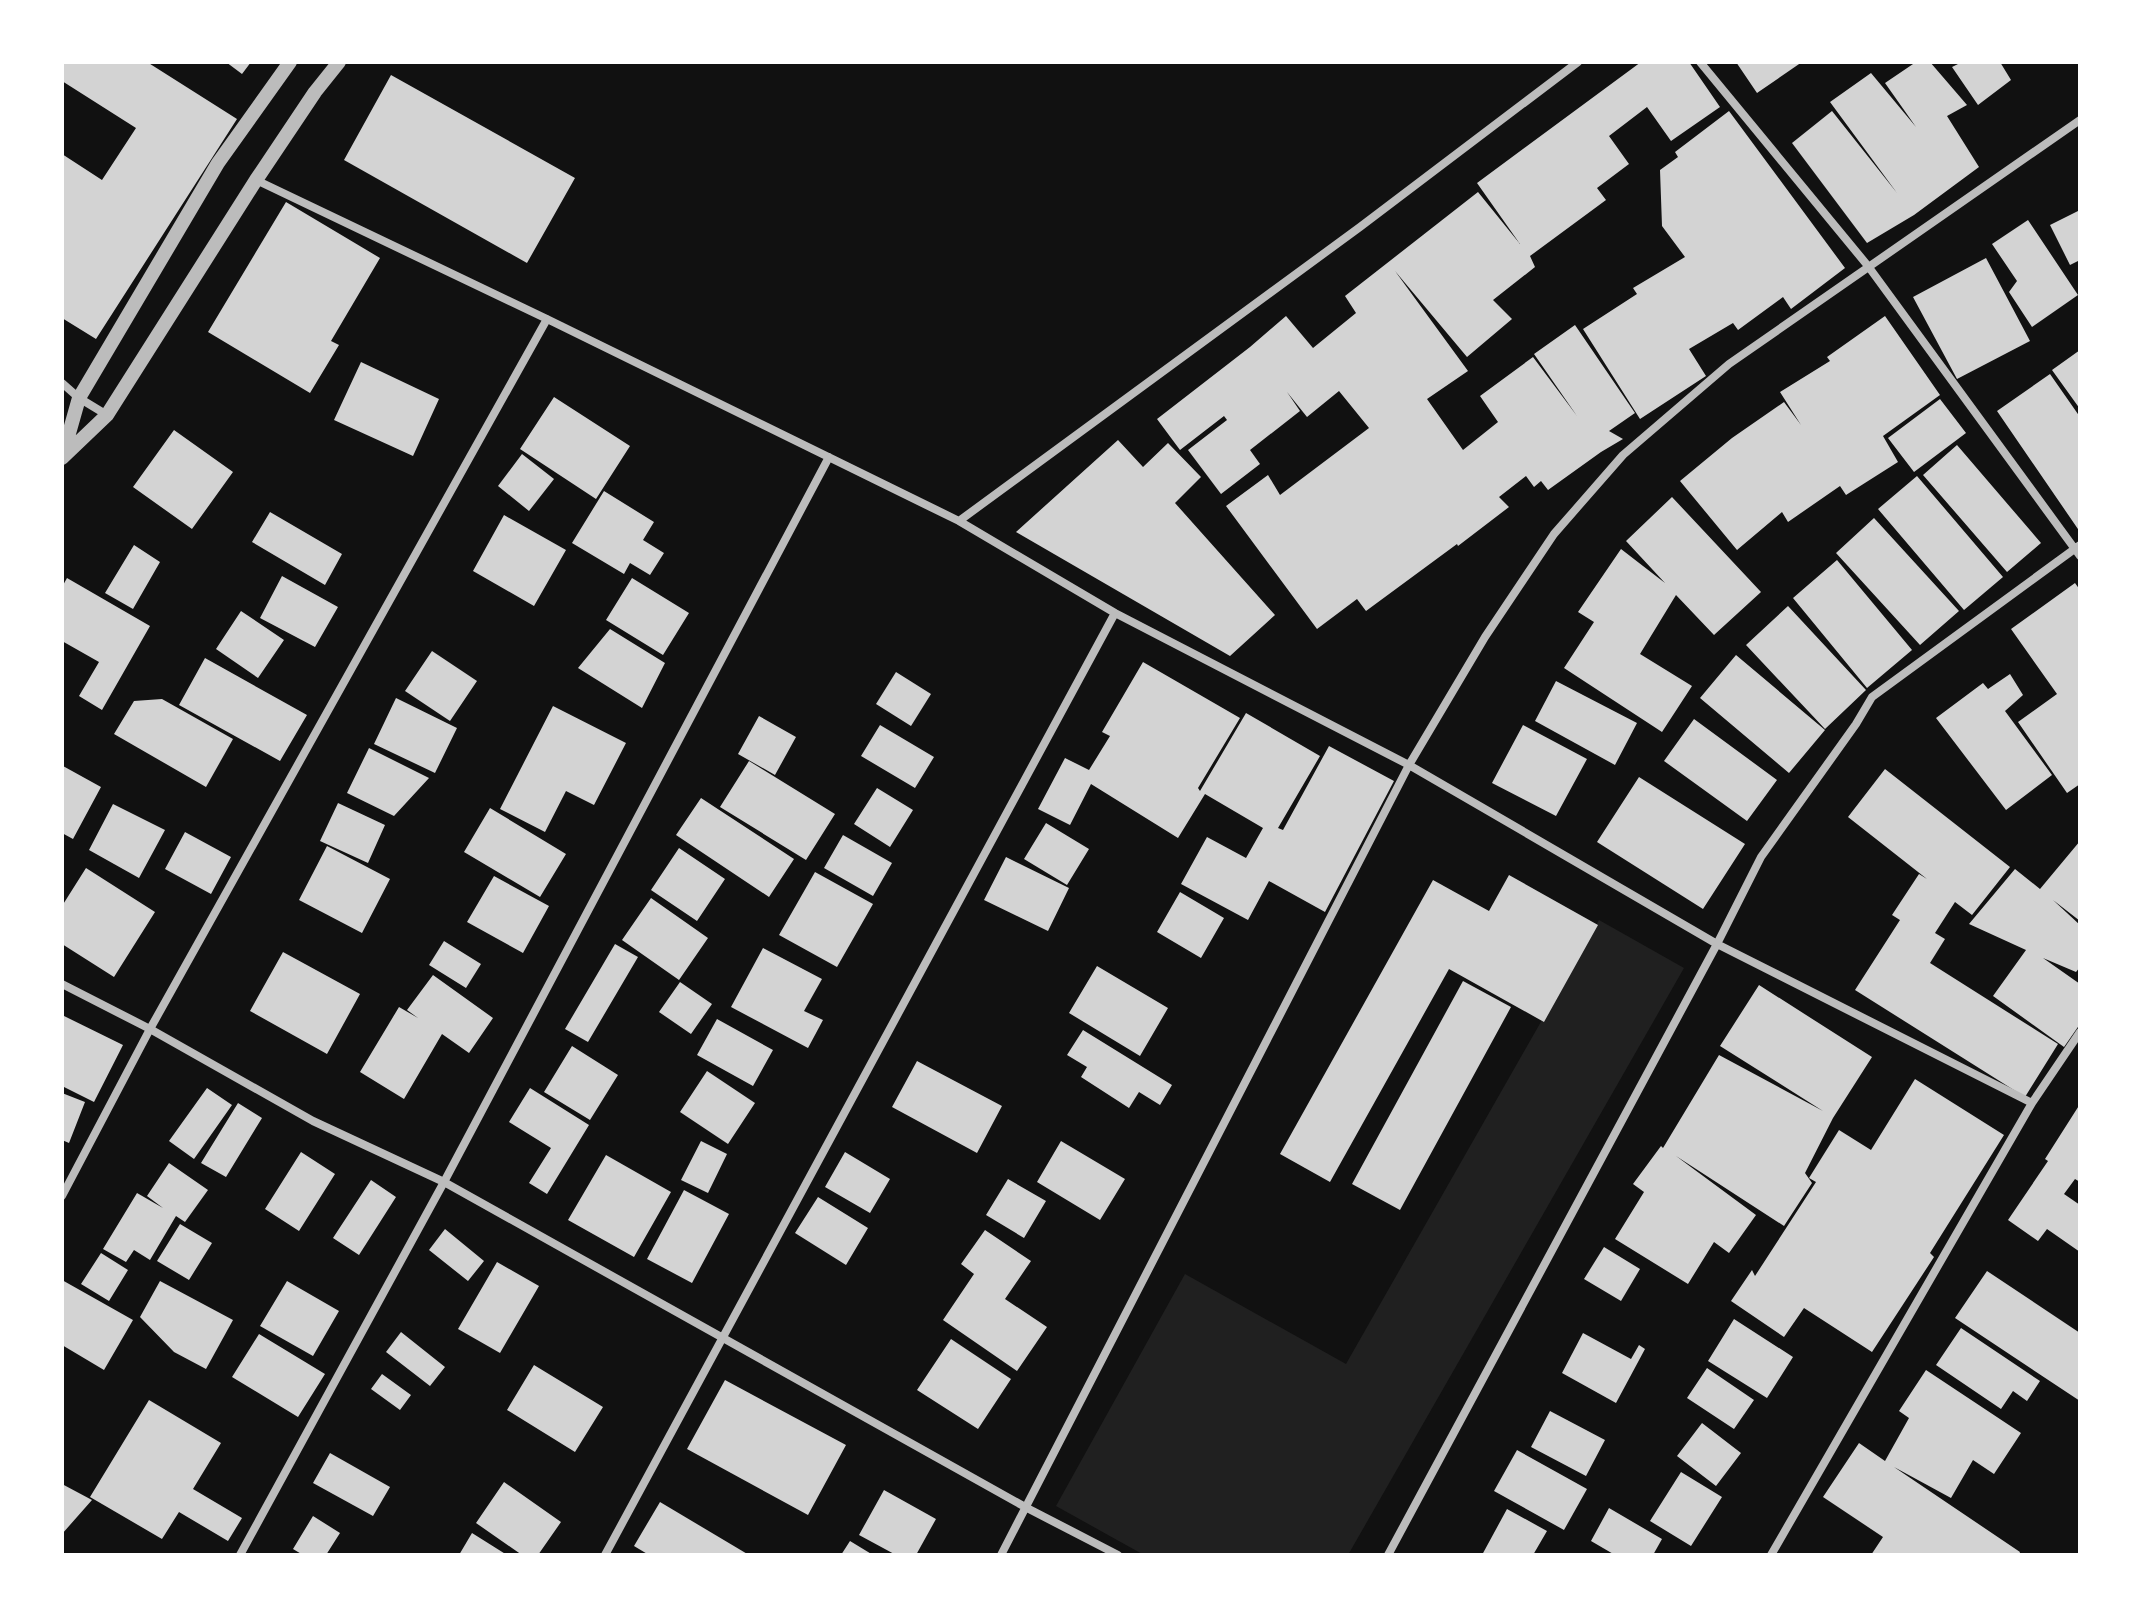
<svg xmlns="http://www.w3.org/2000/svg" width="2142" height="1617" font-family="Merriweather,serif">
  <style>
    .green { fill: #202020 }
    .building { fill: #d3d3d3 }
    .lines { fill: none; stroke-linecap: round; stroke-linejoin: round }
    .minor { stroke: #bcbcbc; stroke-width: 8 }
    .tertiary { stroke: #bcbcbc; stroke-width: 14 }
  </style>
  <rect width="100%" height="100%" fill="#111"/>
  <path class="green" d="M1599,920L1684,968L1348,1555H1144L1056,1506L1185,1274L1346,1364Z"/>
  <path class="building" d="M62,62H147L237,119L96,339L62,318V154L102,180L136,128L62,81Z
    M226,62H251L242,74Z
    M1641,62H1689L1720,107L1671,141L1647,107L1609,136L1629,164L1597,188L1606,200L1530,256L1535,267L1493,300L1512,319L1467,357L1395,271L1468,371L1427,399L1463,450L1498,422L1480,396L1533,357L1577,416L1534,354L1575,325L1635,413L1609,431L1623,439L1601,452L1548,490L1541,481L1534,487L1526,476L1499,497L1509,507L1458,546L1457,544L1366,611L1357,599L1317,629L1226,506L1268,475L1280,495L1369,428L1339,391L1307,417L1287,392L1300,411L1250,450L1260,464L1221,494L1188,450L1227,420L1224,416L1180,450L1157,419L1250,347L1286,316L1313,348L1356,313L1345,296L1478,192L1520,244L1477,183Z
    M1736,62H1802L1757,93Z
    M1916,62H1930L1967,105L1947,116L1979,167L1914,215L1867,243L1792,143L1832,111L1897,193L1830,102L1871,73L1916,127L1885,83Z
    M1962,62H2000L2011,80L1978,105L1952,67Z
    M391,75L575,178L527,263L344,160Z
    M1729,111L1845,268L1791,309L1783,297L1738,330L1733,323L1689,349L1706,376L1640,419L1583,329L1637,294L1633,288L1685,257L1662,226L1660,170L1678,157L1675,152Z
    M286,202L380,258L331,341L339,345L310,393L208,332Z
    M2080,210V260L2070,265L2050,225Z
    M2028,220L2078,295L2032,327L2009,292L2017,281L1992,244Z
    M1986,258L2030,341L1957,379L1913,297Z
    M1885,316L1940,395L1883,436L1898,462L1846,495L1840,486L1788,522L1782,512L1737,550L1680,481L1732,438L1784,402L1801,425L1780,392L1830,361L1827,357Z
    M2080,350V409L2052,370Z
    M361,362L439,399L413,456L334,420Z
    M2050,374L2080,417V532L1997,411Z
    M554,397L630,446L596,499L520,449Z
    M1940,399L1966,433L1914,472L1888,438Z
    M174,430L233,472L192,529L133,487Z
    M1118,440L1143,467L1168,443L1201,477L1175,503L1275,615L1230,656L1016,532Z
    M1957,445L2041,543L2007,572L1923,475Z
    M522,454L554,479L529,511L498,486Z
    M1917,476L2003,577L1964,610L1878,509Z
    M604,491L654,522L643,540L664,553L650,575L630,563L624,574L572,543Z
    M1672,497L1761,592L1714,635L1676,595L1640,654L1692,686L1662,732L1564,668L1594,622L1578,612L1621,549L1665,583L1626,541Z
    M270,512L342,554L325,585L252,542Z
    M504,515L566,550L534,606L473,571Z
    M1874,518L1959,611L1920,645L1836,553Z
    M134,545L160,562L133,609L105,593Z
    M1837,560L1912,650L1867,688L1793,598Z
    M282,576L338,607L315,647L260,618Z
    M67,578L150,626L102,710L79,696L99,662L62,641V587Z
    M632,578L689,613L663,655L606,620Z
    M2075,583L2080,590V784L2067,793L2018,722L2057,694L2011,629Z
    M1788,606L1866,690L1825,729L1746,645Z
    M241,611L284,640L258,678L216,649Z
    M610,629L665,663L642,708L578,668Z
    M432,651L477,681L450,721L405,691Z
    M1736,655L1825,730L1789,773L1700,698Z
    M205,658L307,715L280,761L179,705Z
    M1143,662L1240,718L1198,788L1200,791L1246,713L1320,756L1278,828L1283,830L1329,746L1394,781L1325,912L1269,881L1248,920L1181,884L1207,837L1246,858L1263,828L1205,794L1178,838L1091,784L1070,825L1038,809L1065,758L1089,770L1110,736L1102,732Z
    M896,672L931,694L911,726L876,704Z
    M2010,674L2023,695L2005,711L2052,775L2006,810L1936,718L1983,683L1988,689Z
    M1556,681L1637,723L1615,765L1535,721Z
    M396,698L457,728L435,773L374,744Z
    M162,699L233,739L206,787L114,734L134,701Z
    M553,706L626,743L594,805L566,791L545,832L500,809Z
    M759,716L796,737L775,775L738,754Z
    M1694,719L1777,780L1747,821L1664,761Z
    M880,725L934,757L915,788L861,756Z
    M1523,725L1587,759L1556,816L1492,783Z
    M369,748L429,778L394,816L347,793Z
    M749,761L835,814L806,860L720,807Z
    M63,766L101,787L73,839L62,833Z
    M1885,769L2010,867L1972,915L1955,902L1935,933L1945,939L1930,963L2058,1044L2025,1097L1855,990L1900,920L1892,915L1919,874L1927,879L1848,817Z
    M1639,777L1745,844L1703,909L1597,842Z
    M877,788L913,810L890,847L854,824Z
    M701,798L794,859L769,897L676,835Z
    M338,803L385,825L368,863L320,841Z
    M113,804L165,830L139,878L89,850Z
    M490,808L566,854L540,897L464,852Z
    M1046,823L1089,849L1067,885L1024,859Z
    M185,832L231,857L211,894L165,869Z
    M843,835L892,863L873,896L824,868Z
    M2080,841V921L2053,900L2080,925V967L2076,972L2043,958L2080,984V1024L2064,1047L1993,996L2026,950L1969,924L2015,869L2040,889Z
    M327,846L390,879L362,933L299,900Z
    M679,848L725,879L697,921L651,890Z
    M1006,857L1069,888L1048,931L984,900Z
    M86,868L155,912L114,977L62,944V906Z
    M815,872L873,904L837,967L779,935Z
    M1509,875L1598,925L1544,1022L1449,969L1330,1182L1280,1154L1433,880L1489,911Z
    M494,876L549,906L523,953L467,922Z
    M1180,892L1224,918L1201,958L1157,932Z
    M651,898L708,938L679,980L622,940Z
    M444,941L481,964L466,988L429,965Z
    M615,944L638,957L588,1042L565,1029Z
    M763,948L822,979L804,1011L823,1020L808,1048L731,1007Z
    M283,952L360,994L327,1054L250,1011Z
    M1097,966L1168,1008L1140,1056L1069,1013Z
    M433,975L493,1018L469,1053L442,1034L404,1099L360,1072L399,1007L418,1018L407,1010Z
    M1463,981L1511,1007L1400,1210L1352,1184Z
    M680,982L712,1004L691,1034L659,1012Z
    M1759,985L1872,1057L1833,1118L1805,1173L1812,1183L1784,1226L1676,1156L1756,1215L1729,1253L1714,1242L1688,1284L1615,1239L1644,1192L1633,1184L1661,1146L1663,1148L1719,1055L1823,1111L1720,1046Z
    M62,1015L123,1045L94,1102L62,1086Z
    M717,1019L773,1050L753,1086L697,1055Z
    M1083,1030L1172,1085L1160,1105L1139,1092L1129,1108L1081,1077L1087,1067L1067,1055Z
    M572,1046L618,1075L590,1120L544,1092Z
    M917,1061L1002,1106L977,1153L892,1107Z
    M707,1071L755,1103L728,1144L680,1112Z
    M1915,1079L2004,1135L1930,1253L1934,1257L1872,1352L1804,1308L1784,1337L1731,1301L1752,1270L1755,1276L1816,1182L1809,1178L1839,1130L1871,1150Z
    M207,1088L232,1105L194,1159L169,1141Z
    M530,1088L589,1125L547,1194L529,1183L551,1148L509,1122Z
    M62,1093L85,1102L69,1143L62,1140Z
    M238,1103L262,1118L226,1177L201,1163Z
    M2080,1104V1182L2075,1179L2064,1194L2080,1205V1252L2047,1229L2038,1241L2008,1220L2048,1161L2045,1159Z
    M701,1141L727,1154L708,1193L681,1180Z
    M1061,1141L1125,1179L1100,1220L1037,1182Z
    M301,1152L335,1174L299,1231L265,1209Z
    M845,1152L890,1179L870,1213L825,1187Z
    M606,1155L671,1192L634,1257L568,1220Z
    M169,1163L208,1190L185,1222L176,1216L150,1260L134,1250L126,1262L103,1249L137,1193L163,1208L147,1196Z
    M1008,1179L1046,1201L1024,1238L986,1215Z
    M371,1180L396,1197L359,1255L333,1238Z
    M684,1190L729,1214L692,1283L647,1259Z
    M818,1197L868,1228L846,1265L795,1233Z
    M180,1224L212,1243L189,1280L157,1261Z
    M445,1229L484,1261L468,1281L429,1250Z
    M985,1230L1031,1261L1005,1299L1047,1327L1017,1371L943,1320L974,1274L961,1264Z
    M1604,1247L1640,1269L1621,1301L1584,1279Z
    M101,1253L128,1270L109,1301L81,1284Z
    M497,1262L539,1286L500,1353L458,1329Z
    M1987,1271L2080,1333V1401L1955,1318Z
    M62,1280L133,1320L104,1370L62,1345Z
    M160,1281L233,1320L206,1369L174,1352L140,1317Z
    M287,1281L339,1311L313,1356L260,1326Z
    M1734,1319L1793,1357L1767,1398L1708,1361Z
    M1961,1328L2040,1381L2027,1401L2013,1391L2001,1409L1936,1365Z
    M401,1332L445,1367L430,1386L386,1352Z
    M1583,1333L1631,1359L1639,1345L1645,1349L1616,1403L1562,1373Z
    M259,1334L325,1374L298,1417L232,1377Z
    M951,1339L1011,1379L978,1429L917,1390Z
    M534,1365L603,1407L575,1452L507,1410Z
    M1707,1368L1754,1400L1734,1429L1687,1398Z
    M1926,1370L2021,1433L1994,1474L1973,1460L1951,1498L1894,1467L2020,1552L2019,1555H1871L1883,1537L1823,1497L1859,1443L1885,1461L1909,1418L1899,1411Z
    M382,1374L411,1395L400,1410L371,1389Z
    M725,1380L846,1445L808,1515L687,1449Z
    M149,1400L221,1443L193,1489L242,1518L228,1541L179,1512L162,1539L90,1497Z
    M1550,1411L1605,1440L1586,1476L1531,1447Z
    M1702,1423L1741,1453L1716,1486L1677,1456Z
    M1517,1450L1587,1489L1564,1530L1494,1491Z
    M330,1453L390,1487L373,1516L313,1483Z
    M1681,1472L1722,1497L1691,1546L1650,1521Z
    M504,1482L561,1522L538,1555H522L476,1523Z
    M62,1484L92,1500L62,1534Z
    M884,1490L936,1519L916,1555H896L859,1535Z
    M660,1502L749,1555H649L634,1546Z
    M1609,1508L1662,1539L1653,1555H1615L1591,1541Z
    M1507,1509L1547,1531L1533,1555H1482Z
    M313,1516L340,1533L326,1555H303L293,1549Z
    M472,1533L507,1555H459Z
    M850,1541L873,1555H841Z"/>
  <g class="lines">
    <path class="minor" d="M1700,62L1868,266L2080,556
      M256,180L547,319L959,521L1115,613L1409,765L1717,944L2032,1103
      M62,383L79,398L107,415
      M959,521L1360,227L1578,62
      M62,984L150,1029L313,1121L444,1182L1027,1508L1118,1555
      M62,1196L150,1029L547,319
      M240,1555L444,1182L829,457
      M605,1555L1115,613
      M1001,1555L1409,765L1485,637L1554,534L1623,455L1729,364L2080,120
      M1388,1555L1717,944L1761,857L1856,724L1872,697L2080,545
      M1771,1555L2032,1103L2080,1032"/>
    <path class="tertiary" d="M62,458L107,415L256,180L315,92L339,62
      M62,458L79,398L218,163L290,62"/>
  </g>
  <rect width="2142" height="1617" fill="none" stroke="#ffffff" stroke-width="128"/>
</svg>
